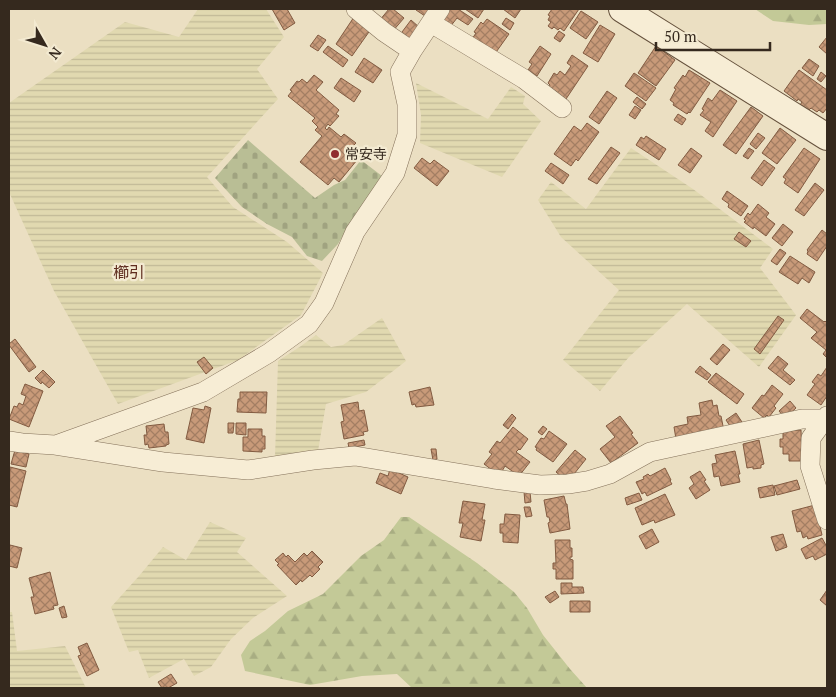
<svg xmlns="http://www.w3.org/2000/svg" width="836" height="697" font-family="'PT Serif','Noto Sans JP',serif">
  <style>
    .farmland { fill: url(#farmland-rules) }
    .forest { fill: url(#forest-firs) }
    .cemetery { fill: url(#cemetery-stones) }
    .building { fill: url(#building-cross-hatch); stroke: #825b41 }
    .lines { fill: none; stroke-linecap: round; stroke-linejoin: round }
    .minor-casing { stroke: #84715a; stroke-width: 20 }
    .secondary-casing { stroke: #66523d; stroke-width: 28 }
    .minor { stroke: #f7edd5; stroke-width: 19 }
    .secondary { stroke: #f7edd5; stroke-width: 26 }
    .poi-dot { fill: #902d2e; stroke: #f3ead1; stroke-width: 2 }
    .labels { text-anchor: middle; stroke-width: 4.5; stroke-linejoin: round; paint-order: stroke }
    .poi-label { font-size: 14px; fill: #35291e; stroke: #f3ead1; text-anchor: start }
    .quarter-label { font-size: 16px; fill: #5f2d1f; stroke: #f3ead1 }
  </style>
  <defs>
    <pattern id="farmland-rules" width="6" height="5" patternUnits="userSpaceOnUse" patternTransform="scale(1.25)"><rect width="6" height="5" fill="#e1d9b0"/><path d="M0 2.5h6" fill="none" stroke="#c2ba97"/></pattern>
    <pattern id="forest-firs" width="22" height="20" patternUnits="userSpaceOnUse" patternTransform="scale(1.25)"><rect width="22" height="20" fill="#c3c997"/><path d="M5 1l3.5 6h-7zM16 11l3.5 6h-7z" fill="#a8ad82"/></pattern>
    <pattern id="cemetery-stones" width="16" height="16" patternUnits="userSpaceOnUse" patternTransform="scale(1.25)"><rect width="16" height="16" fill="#b9be95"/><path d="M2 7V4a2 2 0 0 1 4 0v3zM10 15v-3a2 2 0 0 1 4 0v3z" fill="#a0a380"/></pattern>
    <pattern id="building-cross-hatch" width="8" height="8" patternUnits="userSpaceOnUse" patternTransform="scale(1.25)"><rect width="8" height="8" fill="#c89a79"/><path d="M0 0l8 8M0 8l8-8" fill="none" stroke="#a37e63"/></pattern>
  </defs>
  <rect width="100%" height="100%" fill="#ebdfc2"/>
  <path class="farmland" d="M198,9H266L284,37L257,69L278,99L207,177L233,207L287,242L323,273L301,315L238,360L118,404L54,291L9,192V103L125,22L179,37Z
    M416,83L488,119L511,87L525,96L523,104L541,121L502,177L420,143L421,115Z
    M631,148L693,189L773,249L760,268L796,315L759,367L687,304L629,357L600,391L563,360L619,290L561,237L538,200L551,182L586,209Z
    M382,318L406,361L366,392L326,404L318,451L275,457L278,361L301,346L316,335L331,347L343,345Z
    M210,522L246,538L237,552L287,596L253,618L231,639L211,667L194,676L184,659L149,678L138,650L129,652L111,607L139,576L163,547L186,560Z
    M9,612H12L17,651L65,646L86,688H9Z"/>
  <path class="forest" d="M755,9H827V24L809,25L773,21Z
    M401,517H409L477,563L514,592L527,608L543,635L570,669L587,688H412L397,674L362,676L310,685L245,671L241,655L250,641L265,631L288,611L323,594L361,556L384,540Z"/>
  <path class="cemetery" d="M248,140L315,198L334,185L345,180L361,160L382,176L379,184L356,213L338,244L322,261L307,256L292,237L267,224L242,207L215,178Z"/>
  <path class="building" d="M272,9H287L295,23L284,30Z
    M389,9H393L404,18L392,32L379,21Z
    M417,9H431L425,16L416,10Z
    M447,9H458L473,19L468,25L457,18L450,27L440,20Z
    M465,9H484L478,18Z
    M503,9H521L515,18Z
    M552,9H579L564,31L560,28L558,30L554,27L552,29L548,26L551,22L548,20L550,16L548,15Z
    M581,11L598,22L586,39L570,28Z
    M354,17L371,29L352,56L336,44Z
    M506,18L514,23L510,30L502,24Z
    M487,19L509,34L494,55L472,39L476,33L474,32L481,22L483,24Z
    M411,20L419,27L407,42L399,36Z
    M600,25L615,34L598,62L583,53Z
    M559,31L565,35L560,42L554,38Z
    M318,35L326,40L318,51L310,46Z
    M827,37V54L819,47Z
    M328,46L348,60L343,67L323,52Z
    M540,46L551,54L537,76L528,70L532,64L529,62Z
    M656,46L675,60L656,86L638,73Z
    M572,55L588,66L564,102L555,96L557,92L549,87L550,85L548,83L554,73L557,75L560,71L565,75L571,66L567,63Z
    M364,58L382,70L373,83L355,72Z
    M809,59L819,66L813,76L802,68Z
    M689,70L710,83L690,113L689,112L687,114L673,105L674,103L670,100L676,89L674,88L683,75L685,77Z
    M799,70L827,90V108L823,113L819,110L817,112L811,108L808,111L800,105L802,102L798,99L797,101L784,91Z
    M821,72L826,76L821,82L817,79Z
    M634,73L656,88L646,101L625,86Z
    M314,75L323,82L316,90L339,110L336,114L339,116L330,126L328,124L325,128L327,130L329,127L341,137L344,134L356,143L353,146L362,154L339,182L334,178L328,185L300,162L322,136L315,130L318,127L312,121L315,118L288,96L292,91L290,90L297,81L299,82L302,79L307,83Z
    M341,78L361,91L354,102L334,88Z
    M720,90L737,101L713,137L705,131L711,122L700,115L704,110L702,109L708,98L712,101Z
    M607,91L617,98L599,124L589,117Z
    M637,97L646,104L642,109L633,102Z
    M635,106L641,110L635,119L629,115Z
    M751,107L763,116L736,154L723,145Z
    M678,114L686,119L682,125L674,120Z
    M587,123L599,132L578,161L576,159L571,166L554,154L574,126L581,131Z
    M780,128L796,140L777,164L762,153Z
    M758,133L765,138L756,149L750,144Z
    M646,136L666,149L659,160L636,145L641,137L644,139Z
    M611,147L620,153L597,184L588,179Z
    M691,148L702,156L690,173L678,165Z
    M749,148L754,151L748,159L743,156Z
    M804,148L820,159L798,193L784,183L786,179L783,177Z
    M422,158L430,164L434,160L449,171L437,186L414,168Z
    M764,160L775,168L762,186L751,178Z
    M551,163L569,175L563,184L545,171Z
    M815,183L824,190L804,216L795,210Z
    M727,191L748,206L741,216L728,207L729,204L722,199Z
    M758,204L769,213L766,217L775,224L766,236L754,227L753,229L744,222L746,221L744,219L748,213L750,215Z
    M783,224L793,232L782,246L772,238Z
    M822,230L827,234V246L817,261L807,254L808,251L807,250Z
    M739,232L751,241L746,247L734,239Z
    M780,249L786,253L777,265L771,261Z
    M790,256L815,272L809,283L802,278L798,284L779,272Z
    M807,309L824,322L825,321L827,323V358L823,354L826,350L811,338L817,332L800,318Z
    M778,316L784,320L760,354L754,349Z
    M15,339L36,367L29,372L9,345V344Z
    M723,344L730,350L717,365L710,359Z
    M778,356L788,364L783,370L795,380L790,385L768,368Z
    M204,357L213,368L206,374L197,362Z
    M700,366L711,375L707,380L695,372Z
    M827,367V396L821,405L807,395L815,384L812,382L818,374L821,376Z
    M43,370L55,382L49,388L42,382L41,384L35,378Z
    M716,373L744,394L737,404L708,382Z
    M25,384L43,391L29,427L9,419L14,406L17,407L19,403L23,405L26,396L21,394Z
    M772,385L783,394L774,406L776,408L769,417L767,415L764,418L752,408L762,395L764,396Z
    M430,387L434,405L416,407L415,404L412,405L409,392Z
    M240,392H267L266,413L237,412L238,399H240Z
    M712,400L713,406L717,405L719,416H721L724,431L676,439L674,427L688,424L687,417L701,415L699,403Z
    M790,401L796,408L785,418L779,411Z
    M358,402L359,411L364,410L368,431L363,432L364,435L344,439L341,422L344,421L341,405Z
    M205,406L211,408L204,443L186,439L193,408L204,410Z
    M736,413L742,422L732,429L726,420Z
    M512,414L516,418L508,429L503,425Z
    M620,416L633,433L631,434L638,443L611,463L600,449L615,437L606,426Z
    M228,423H234L233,433H228Z
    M236,423H246V435L236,434Z
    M164,424L165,432H168L169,444L166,445V446L149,448L148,444L145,445L144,435H147L146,426Z
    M543,426L547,429L542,435L538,432Z
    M513,427L528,439L520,450L519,449L516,452L530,462L519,476L505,466L501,473H496L484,464L492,454L489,452L497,441L500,443Z
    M248,429H262V436H265V449H262V452L243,451V437H248Z
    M801,430L802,461H789V454H783V447H780V439H783V431Z
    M549,431L567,444L553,462L536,450L537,448L535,447L541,438L544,439Z
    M364,440L365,445L349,448L348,443Z
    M759,440L764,464L761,465V468L753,469V467L747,468L743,444Z
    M431,449H436L437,459L433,460Z
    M15,450L29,454L26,467L11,464Z
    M575,450L586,459L570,479L564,474L562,477L556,472Z
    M735,451L740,474H738L740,482L721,486L719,476L714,477L712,464L717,463L715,455Z
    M10,467L26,471L17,507L9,505Z
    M665,468L671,480L670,481L672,484L647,496L645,492L642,494L636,482L644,479L643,477L648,474L650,476Z
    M390,469L408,477L401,494L376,483L380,473L388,476Z
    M700,471L706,480L704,481L710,490L696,499L689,488L694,484L690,477Z
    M797,480L800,489L777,495L774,486Z
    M773,485L775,495L760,498L758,488Z
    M524,492H530L531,502L525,503Z
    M639,493L642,500L627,505L625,498Z
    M665,494L675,515L655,523L654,520L642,525L635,508Z
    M564,496L566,504H567L570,529L550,533L548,523L550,522L549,517H547L544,500Z
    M463,501L485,504L482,520H485L481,541L460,537L463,523H459Z
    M815,505L822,535L808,539L807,536L803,538L801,531L797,532L792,511Z
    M524,507H530L532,516L526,517Z
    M505,514L520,515L518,543L503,542V533H500V524H504Z
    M652,529L659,542L646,549L639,536Z
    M783,534L787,547L776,551L771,537Z
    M822,538L827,547V554L815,560L813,556L806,559L801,549Z
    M555,540H570V548H572V557H570V559L573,560V579H556V569H553V563H556Z
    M10,545L22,548L17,568L9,566V552Z
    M312,551L323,562L318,567L320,569L312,577L310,575L302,582L301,580L296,585L277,565L279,564L275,560L283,553L286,557L288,555L295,562L304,553L307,556Z
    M50,572L58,605L53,606L54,609L35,614L31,597H34L29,578Z
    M561,583H572V587H583L584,593L561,594Z
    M827,590V606L820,600Z
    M555,591L559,597L550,603L545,597Z
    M570,601H590V612H570Z
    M64,606L67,617L62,618L59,608Z
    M87,643L99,670L87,676L78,656L81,655L78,647Z
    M171,674L177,683L168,688H162L158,682Z"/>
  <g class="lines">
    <defs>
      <path id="minor" d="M356,9L384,32L412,51
        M431,23L524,79L562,108
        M827,416L811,438L810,466L827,520
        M9,441L22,443L55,445L163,462L248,470L313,460L355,456L494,479L540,485L568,484L587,481L610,474L650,452L802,419H826
        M56,445L203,392L269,353L309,324L324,303L355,232L395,173L407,135V104L400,72L412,51L440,9"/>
      <path id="secondary" d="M622,9L827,137"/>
    </defs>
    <use href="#minor" class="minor-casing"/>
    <use href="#secondary" class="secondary-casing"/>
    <use href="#minor" class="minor"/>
    <use href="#secondary" class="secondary"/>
  </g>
  <circle class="poi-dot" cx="335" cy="154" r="5"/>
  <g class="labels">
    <g class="poi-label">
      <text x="345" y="159">常安寺</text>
    </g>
    <g class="quarter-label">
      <text x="129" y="278">櫛引</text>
    </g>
  </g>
  <rect width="836" height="697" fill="none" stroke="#35291e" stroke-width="20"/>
  <g transform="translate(45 45) rotate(129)" stroke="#f3ead1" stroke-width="4" paint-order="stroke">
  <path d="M0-4L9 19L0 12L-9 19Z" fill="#35291e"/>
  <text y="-8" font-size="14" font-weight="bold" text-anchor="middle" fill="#35291e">N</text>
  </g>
  <path d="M656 42v8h114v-8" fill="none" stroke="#35291e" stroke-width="2.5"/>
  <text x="664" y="42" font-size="15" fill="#35291e" stroke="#f3ead1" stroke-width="4" paint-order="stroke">50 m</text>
</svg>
